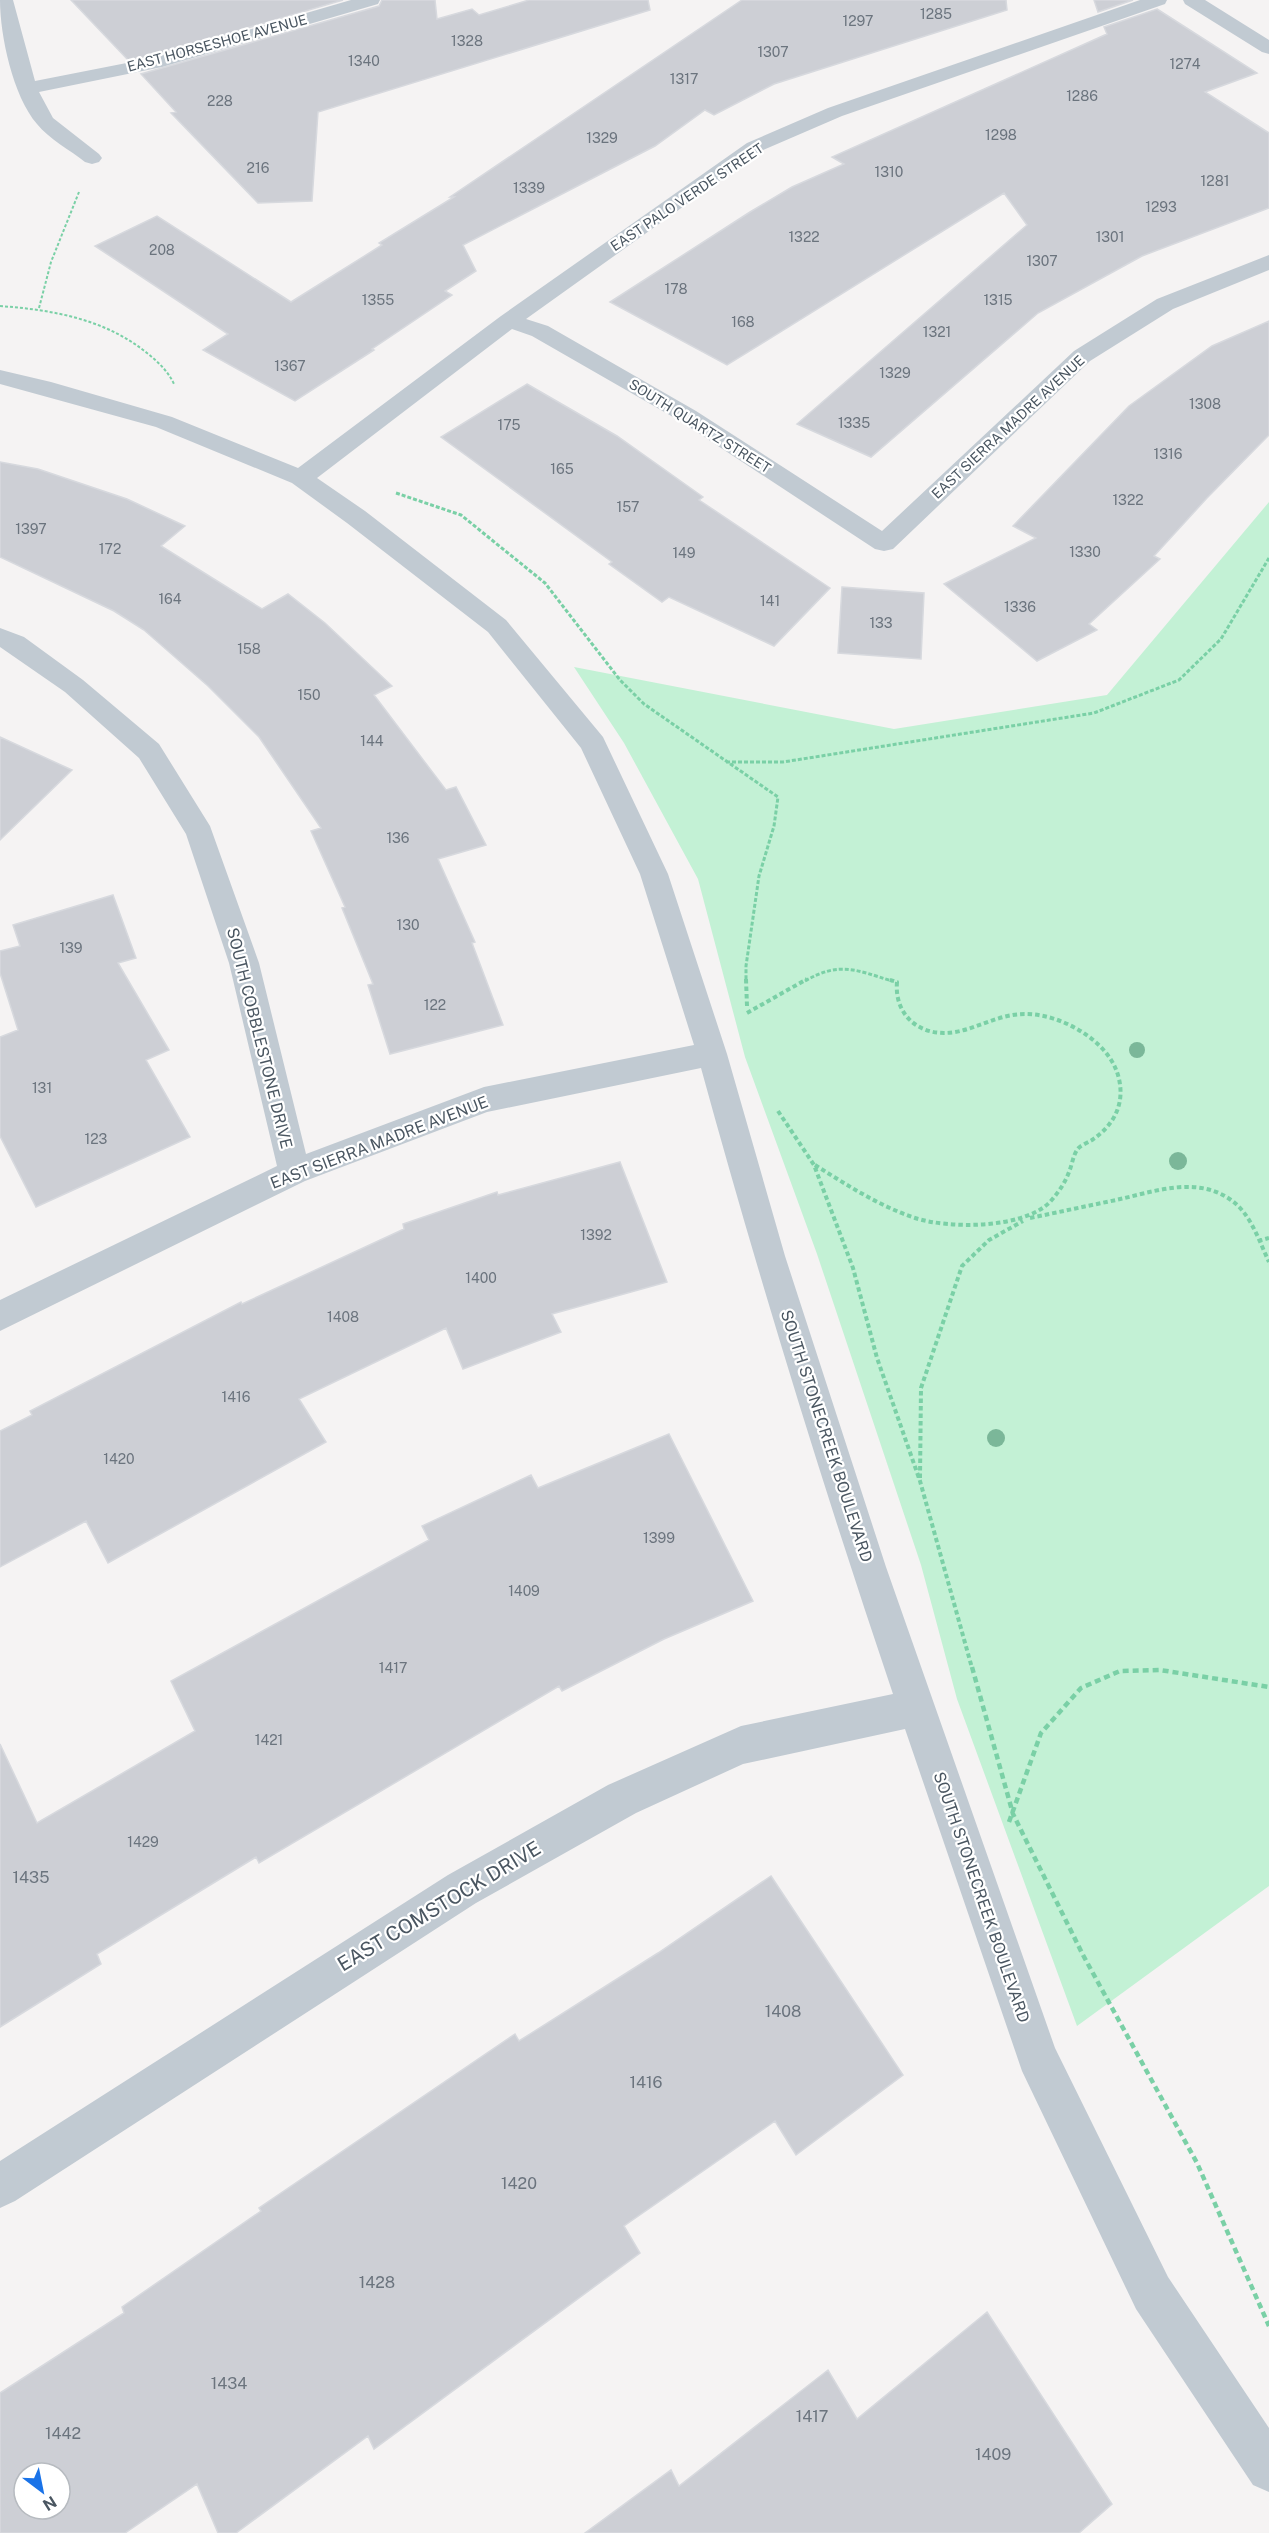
<svg xmlns="http://www.w3.org/2000/svg" width="1269" height="2533" font-family="'Public Sans',sans-serif">
  <style>
    .green { fill: #c3f1d5 }
    .building { fill: #cdcfd5; stroke: #d7d9de; stroke-width: 1.5; fill-rule: evenodd }
    .lines { fill: none; stroke-linecap: round; stroke-linejoin: round }
    .path-far3 { stroke: #7ad0a6; stroke-width: 2; stroke-dasharray: 3 2; stroke-linecap: butt }
    .path-far2 { stroke: #7ad0a6; stroke-width: 3; stroke-dasharray: 4 2; stroke-linecap: butt }
    .path-far1 { stroke: #7ad0a6; stroke-width: 4; stroke-dasharray: 4.5 3; stroke-linecap: butt }
    .path { stroke: #7ad0a6; stroke-width: 4.5; stroke-dasharray: 6 4; stroke-linecap: butt }
    .street { fill: #c1cad2; fill-rule: evenodd }
    .tree { fill: #7bb799 }
    .labels { text-anchor: middle; stroke-width: 4.5; stroke-linejoin: round; paint-order: stroke }
    .number-label { font-size: 14px; fill: #6b747e }
    .far-street-label { font-size: 14px; fill: #4a5661; stroke: #fff }
    .street-label { font-size: 16px; fill: #4a5661; stroke: #fff }
    .near-number-label { font-size: 16px; fill: #6b747e }
    .near-street-label { font-size: 20px; fill: #4a5661; stroke: #fff }
  </style>
  <rect width="100%" height="100%" fill="#f5f3f3"/>
  <path class="green" d="M1269,502V1886L1077,2026L957,1699L921,1565L817,1254L745,1057L698,879L624,743L574,667L894,729L1107,695Z"/>
  <path class="building" d="M71,0H343L151,56L128,60Z
    M382,0H435L437,19L472,9L479,15L529,0H648L650,10L318,112L312,201L258,203L171,113L176,112L141,74L379,6Z
    M742,0H1006L1007,10L774,84L714,115L705,110L655,146L463,245L476,271L445,291L452,295L372,349L374,350L295,401L203,350L228,334L95,246L157,216L291,302L382,245L379,243L454,197H450Z
    M1094,0H1133L1098,12Z
    M1157,9L1257,73L1205,92L1269,133V208L1142,256L1038,313L871,457L797,424L1027,225L1004,193L727,365L610,302L750,212L792,187L844,164L832,157L1107,34L1104,27Z
    M1269,321V435L1207,498L1154,556L1160,559L1089,624L1097,630L1037,661L944,584L1036,538L1013,526L1129,406L1212,346Z
    M527,384L617,436L703,497L699,500L830,588L774,646L669,597L662,602L609,564L612,562L441,437Z
    M0,462L38,469L127,499L185,526L161,546L262,609L288,594L325,623L392,686L374,695L446,790L456,787L486,845L438,859L475,942L472,943L503,1025L390,1054L368,985L373,984L342,908L345,907L311,831L321,828L259,737L208,686L144,630L114,611L0,557Z
    M842,587L924,593L921,659L838,653Z
    M0,737L72,770L0,840Z
    M113,895L136,958L118,963L169,1050L146,1060L190,1137L36,1207L0,1136V1037L18,1030L0,973V951L20,946L13,925Z
    M620,1162L667,1282L552,1314L561,1332L463,1369L446,1328L299,1399L326,1442L108,1563L86,1521L0,1567V1431L32,1415L30,1411L241,1302L242,1304L404,1229L403,1224L497,1192L498,1195Z
    M669,1434L753,1601L664,1639L562,1691L559,1686L259,1863L256,1857L97,1954L101,1964L0,2027V1744L37,1823L195,1731L171,1681L429,1540L422,1526L531,1475L538,1488Z
    M771,1876L903,2075L796,2155L775,2121L624,2226L640,2253L374,2449L368,2436L236,2533H218L197,2484L125,2533H0V2393L124,2313L122,2307L261,2211L259,2208L515,2034L519,2041L658,1953ZM24,2473H60V2509H24Z
    M987,2312L1112,2504L1079,2533H585L671,2470L679,2486L828,2370L857,2419Z"/>
  <g class="lines">
    <path class="path-far3" d="M0,306C53,310 105,319 147,353C158,362 168,371 174,384
      M39,308L51,262L79,192"/>
    <path class="path-far2" d="M396,493L461,515L545,583L620,680L644,704L778,797L774,826L759,876L746,966V981
      M726,762H783L1094,713L1179,680L1221,639L1269,558
      M805,981C840,961 856,970 892,981"/>
    <path class="path-far1" d="M746,979L747,1006
      M747,1013L807,979
      M778,1111L814,1165L853,1268L877,1358L920,1481L972,1668
      M815,1165C847,1185 879,1206 915,1218C949,1229 1023,1229 1050,1202C1058,1193 1065,1183 1069,1172C1072,1165 1073,1156 1077,1150C1079,1146 1087,1143 1092,1140C1113,1126 1125,1105 1119,1079C1115,1061 1103,1047 1088,1036C1070,1023 1047,1014 1025,1014C999,1014 979,1028 955,1032C921,1038 894,1016 897,982L887,979
      M1030,1218C1059,1212 1087,1206 1116,1200C1153,1192 1196,1175 1231,1200C1251,1214 1259,1241 1269,1262
      M1258,1241L1269,1238
      M920,1478L921,1388L962,1266L989,1240L1023,1221"/>
    <path class="path" d="M972,1667L1013,1814L1083,1955L1197,2163L1269,2326
      M1009,1822L1041,1733L1081,1688L1120,1671L1160,1670L1269,1687"/>
    <path class="street" d="M0,0H13L35,81L152,58L351,0H380L378,4L162,67L39,92L53,118L99,154L102,158L99,162L92,164L85,162C70,150 49,139 37,124C13,96 0,36 0,0Z
      M1140,0H1167L1165,4L842,116L761,151L526,319L548,326L696,411L882,531L1074,351L1157,299L1269,255V270L1173,309L1090,361L893,549L884,551L875,549L680,421L532,336L512,329L317,478L365,511L506,620L603,737L668,874L727,1054L785,1256L886,1567L1055,2048L1168,2277L1269,2428V2492L1253,2485L1136,2309L1022,2071L905,1729L743,1764L636,1813L476,1903L15,2201L0,2208V2161L448,1875L608,1785L741,1726L893,1694C823,1487 759,1279 701,1068L487,1112L305,1181L0,1331V1300L277,1166L229,963L186,834L139,758L65,692L0,647V628L24,637L83,680L159,744L210,826L259,963L306,1154L484,1087L694,1045L640,874L581,748L488,632L347,523L292,483L156,427L0,384V370L51,382L172,417L298,468L501,316L747,143L828,108Z
      M1183,0H1205L1269,40V54L1262,52L1185,4Z"/>
  </g>
  <g class="tree">
    <circle cx="1137" cy="1050" r="8"/>
    <circle cx="1178" cy="1161" r="9"/>
    <circle cx="996" cy="1438" r="9"/>
  </g>
  <g class="labels">
    <g class="number-label">
      <text x="936" y="19">1285</text>
      <text x="858" y="26">1297</text>
      <text x="467" y="46">1328</text>
      <text x="773" y="57">1307</text>
      <text x="364" y="66">1340</text>
      <text x="1185" y="69">1274</text>
      <text x="684" y="84">1317</text>
      <text x="1082" y="101">1286</text>
      <text x="220" y="106">228</text>
      <text x="1001" y="140">1298</text>
      <text x="602" y="143">1329</text>
      <text x="258" y="173">216</text>
      <text x="889" y="177">1310</text>
      <text x="1215" y="186">1281</text>
      <text x="529" y="193">1339</text>
      <text x="1161" y="212">1293</text>
      <text x="804" y="242">1322</text>
      <text x="1110" y="242">1301</text>
      <text x="162" y="255">208</text>
      <text x="1042" y="266">1307</text>
      <text x="676" y="294">178</text>
      <text x="378" y="305">1355</text>
      <text x="998" y="305">1315</text>
      <text x="743" y="327">168</text>
      <text x="937" y="337">1321</text>
      <text x="290" y="371">1367</text>
      <text x="895" y="378">1329</text>
      <text x="1205" y="409">1308</text>
      <text x="854" y="428">1335</text>
      <text x="509" y="430">175</text>
      <text x="1168" y="459">1316</text>
      <text x="562" y="474">165</text>
      <text x="1128" y="505">1322</text>
      <text x="628" y="512">157</text>
      <text x="31" y="534">1397</text>
      <text x="110" y="554">172</text>
      <text x="1085" y="557">1330</text>
      <text x="684" y="558">149</text>
      <text x="170" y="604">164</text>
      <text x="770" y="606">141</text>
      <text x="1020" y="612">1336</text>
      <text x="881" y="628">133</text>
      <text x="249" y="654">158</text>
      <text x="309" y="700">150</text>
      <text x="372" y="746">144</text>
      <text x="398" y="843">136</text>
      <text x="408" y="930">130</text>
      <text x="71" y="953">139</text>
      <text x="435" y="1010">122</text>
      <text x="42" y="1093">131</text>
      <text x="96" y="1144">123</text>
      <text x="596" y="1240">1392</text>
      <text x="481" y="1283">1400</text>
      <text x="343" y="1322">1408</text>
      <text x="236" y="1402">1416</text>
      <text x="119" y="1464">1420</text>
      <text x="659" y="1543">1399</text>
      <text x="524" y="1596">1409</text>
      <text x="393" y="1673">1417</text>
      <text x="269" y="1745">1421</text>
      <text x="143" y="1847">1429</text>
    </g>
    <g class="far-street-label">
      <text transform="translate(217 43) rotate(-15)" y="5">EAST HORSESHOE AVENUE</text>
      <text transform="translate(687 197) rotate(-34)" y="5">EAST PALO VERDE STREET</text>
      <text transform="translate(700 426) rotate(32)" y="5">SOUTH QUARTZ STREET</text>
      <text transform="translate(1008 427) rotate(-43)" y="5">EAST SIERRA MADRE AVENUE</text>
    </g>
    <g class="street-label">
      <text transform="translate(260 1038) rotate(76)" y="6">SOUTH COBBLESTONE DRIVE</text>
      <text transform="translate(379 1142) rotate(-21)" y="6">EAST SIERRA MADRE AVENUE</text>
      <text transform="translate(827 1436) rotate(72)" y="6">SOUTH STONECREEK BOULEVARD</text>
      <text transform="translate(982 1897) rotate(71)" y="6">SOUTH STONECREEK BOULEVARD</text>
    </g>
    <g class="near-number-label">
      <text x="31" y="1883">1435</text>
      <text x="783" y="2017">1408</text>
      <text x="646" y="2088">1416</text>
      <text x="519" y="2189">1420</text>
      <text x="377" y="2288">1428</text>
      <text x="229" y="2389">1434</text>
      <text x="812" y="2422">1417</text>
      <text x="63" y="2439">1442</text>
      <text x="993" y="2460">1409</text>
    </g>
    <g class="near-street-label">
      <text transform="translate(439 1906) rotate(-31)" y="7">EAST COMSTOCK DRIVE</text>
    </g>
  </g>
  <g transform="translate(42 2491) rotate(148)"><circle r="28" fill="#ffffff" stroke="#b7bbc0" stroke-width="1.5"/>
  <path d="M0-4.5L10 22L0 15L-10 22Z" fill="#1a73e8"/>
  <text y="-9" font-size="16" font-weight="bold" text-anchor="middle" fill="#4a5661">N</text>
  </g>
</svg>
